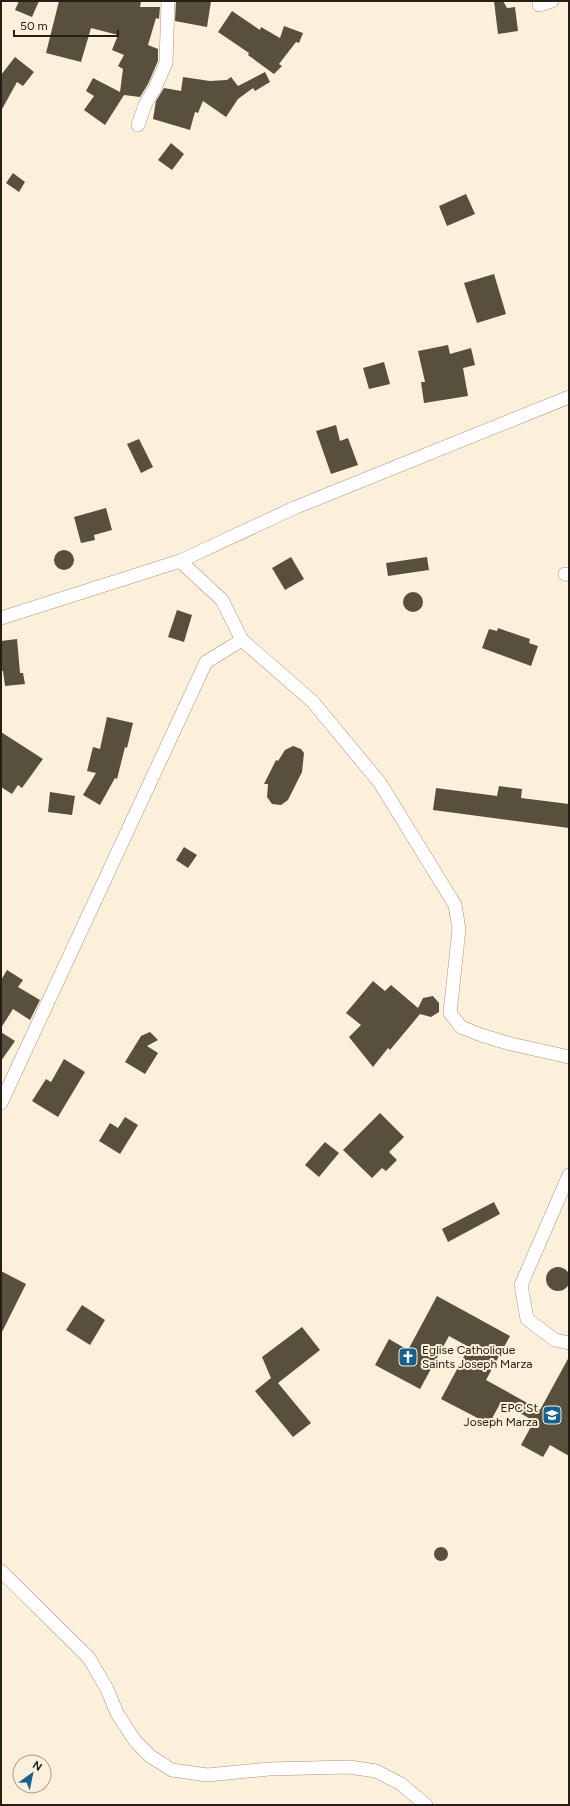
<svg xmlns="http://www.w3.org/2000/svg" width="570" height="1806" font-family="Figtree,sans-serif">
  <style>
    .building { fill: #594f3d }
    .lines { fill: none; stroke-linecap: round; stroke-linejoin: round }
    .minor-casing { stroke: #a29783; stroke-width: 14 }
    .minor { stroke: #fff; stroke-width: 13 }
    .labels { text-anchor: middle; stroke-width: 4; stroke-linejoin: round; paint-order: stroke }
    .poi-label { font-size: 12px; fill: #242018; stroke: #fcf0db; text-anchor: start }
  </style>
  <rect width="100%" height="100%" fill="#fcf0db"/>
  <path class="building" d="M19,1H39L32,17L15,10Z
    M59,1H141L140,7H160L159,19L156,18L148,45L158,49V61L148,84L140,97L124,95L105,125L84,110L94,96L86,91L93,78L120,92L123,69L118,66L124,55L112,50L118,35L91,28L81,62L46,53Z
    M176,1H211L207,27L175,21Z
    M494,1H503L507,8L515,7L518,31L498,34Z
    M232,11L260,30L261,27L280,38L284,26L303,33L299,43L296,42L279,64L282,66L274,74L248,55L249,53L218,32Z
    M15,57L34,72L23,86L17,82L1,111V75Z
    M265,72L270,82L255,91L253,88L238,99L226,117L203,101L198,113L195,112L190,130L153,119L156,101L164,88L181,91L183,77L210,81L227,80L231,77L238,86Z
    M171,143L184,154L172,170L158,160Z
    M13,173L25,182L19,192L6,183Z
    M466,194L475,214L447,226L439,206Z
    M494,274L506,314L477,323L464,283Z
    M448,345L450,354L471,348L475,365L463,368L468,396L424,403L421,382H425L418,351Z
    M384,362L390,384L369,389L363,368Z
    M336,425L340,441L348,438L358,465L331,474L316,431Z
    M139,439L153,467L141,473L127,444Z
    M106,508L112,530L94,535L95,540L81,543L74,517Z
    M54 560a10 10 0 1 1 20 0a10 10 0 1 1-20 0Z
    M291,557L304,579L285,590L272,568Z
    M427,557L429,570L388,576L386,563Z
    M403 602a10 10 0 1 1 20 0a10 10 0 1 1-20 0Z
    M177,610L192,615L184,642L168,637Z
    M498,628L530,639L529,643L538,646L531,666L482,648L489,629L497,631Z
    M17,639L20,673H23L25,684L5,686L3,671H1V641Z
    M107,717L133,723L127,748L125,747L117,779L115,778L100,805L83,795L96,773L87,771L93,747L100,749Z
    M1,732L43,759L22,788L18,785L12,794L1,787Z
    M293,746L301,749L304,753L302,772L288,800L281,805L272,804L267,797L268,784H264L276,760L278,761L285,750Z
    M499,786L522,789L521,798L569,804V828L433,810L436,788L497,796Z
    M50,792L75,796L72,815L48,812Z
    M184,847L197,855L188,868L176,860Z
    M7,970L23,980L18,987L40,1000L30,1020L13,1009L1,1028V980Z
    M373,981L385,991L391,985L418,1008L423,998L433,996L439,1003V1012L431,1017L420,1014L390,1050L388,1048L373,1067L349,1037L361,1025L346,1013Z
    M1,1032L15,1041L1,1061Z
    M150,1032L158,1040L147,1046L158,1053L145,1074L125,1062L141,1036Z
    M64,1059L85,1072L58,1117L32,1101L46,1079L51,1082Z
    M380,1113L404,1137L389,1152L397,1160L386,1171L382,1168L372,1178L343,1150Z
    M125,1117L138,1125L120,1154L99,1141L110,1123L118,1128Z
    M325,1142L339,1153L319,1177L305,1165Z
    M494,1202L500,1214L448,1242L442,1229Z
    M546 1279a12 12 0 1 1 24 0a12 12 0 1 1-24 0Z
    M1,1271L26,1284L1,1334Z
    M437,1296L510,1336L486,1380L540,1410L569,1357V1456L550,1445L543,1457L521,1445L534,1421L501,1402L489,1424L441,1399L469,1347L449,1336L420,1389L375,1365L389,1339L408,1350Z
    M82,1305L105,1320L90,1345L66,1330Z
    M302,1327L320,1350L278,1383L311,1423L293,1437L255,1391L271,1378L262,1357Z
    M434 1554a7 7 0 1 1 14 0a7 7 0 1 1-14 0Z"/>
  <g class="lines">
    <defs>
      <path id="minor" d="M539,5L552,1
        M138,125L145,105L155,88L166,63L168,1
        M565,574L569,575
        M1,618L180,561L294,508L569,397
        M242,640L313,702L380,783L455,905L459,929L450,1013L461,1027L481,1035L511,1044L569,1057
        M1,1103L206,662L242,640L222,600L180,561
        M569,1175L521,1285L527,1319L555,1340L569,1343
        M1,1571L89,1658L107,1689L117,1713L135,1741L150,1756L172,1770L207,1775L269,1769L349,1767L376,1771L401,1784L426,1805"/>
    </defs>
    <use href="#minor" class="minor-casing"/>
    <use href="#minor" class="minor"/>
  </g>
  <defs>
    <symbol id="church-square" viewBox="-11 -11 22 22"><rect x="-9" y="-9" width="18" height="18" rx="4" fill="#136294" stroke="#fcf0db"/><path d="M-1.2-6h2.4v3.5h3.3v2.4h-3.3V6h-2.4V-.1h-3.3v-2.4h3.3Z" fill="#fff"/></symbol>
    <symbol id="school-square" viewBox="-11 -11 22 22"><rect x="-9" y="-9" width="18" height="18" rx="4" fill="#136294" stroke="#fcf0db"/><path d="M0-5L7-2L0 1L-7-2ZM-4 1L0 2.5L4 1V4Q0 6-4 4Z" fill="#fff"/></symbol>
  </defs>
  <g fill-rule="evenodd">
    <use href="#church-square" x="397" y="1346" width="22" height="22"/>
    <use href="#school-square" x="541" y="1404" width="22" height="22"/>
  </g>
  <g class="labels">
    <g class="poi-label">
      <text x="422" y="1354">Eglise Catholique<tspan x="422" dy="14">Saints Joseph Marza</tspan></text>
      <text x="538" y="1412" text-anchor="end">EPC St<tspan x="538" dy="14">Joseph Marza</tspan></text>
    </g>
  </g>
  <rect width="570" height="1806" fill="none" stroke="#242018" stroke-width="4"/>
  <g transform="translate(32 1774) rotate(33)"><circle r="19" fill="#fcf0db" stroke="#a69d8d"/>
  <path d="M0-3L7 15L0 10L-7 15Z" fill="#136294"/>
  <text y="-6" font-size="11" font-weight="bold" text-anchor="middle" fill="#242018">N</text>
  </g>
  <path d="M14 30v6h104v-6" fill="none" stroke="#242018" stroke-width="2"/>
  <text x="20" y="30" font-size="12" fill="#242018" stroke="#fcf0db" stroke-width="3" paint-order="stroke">50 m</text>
</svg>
